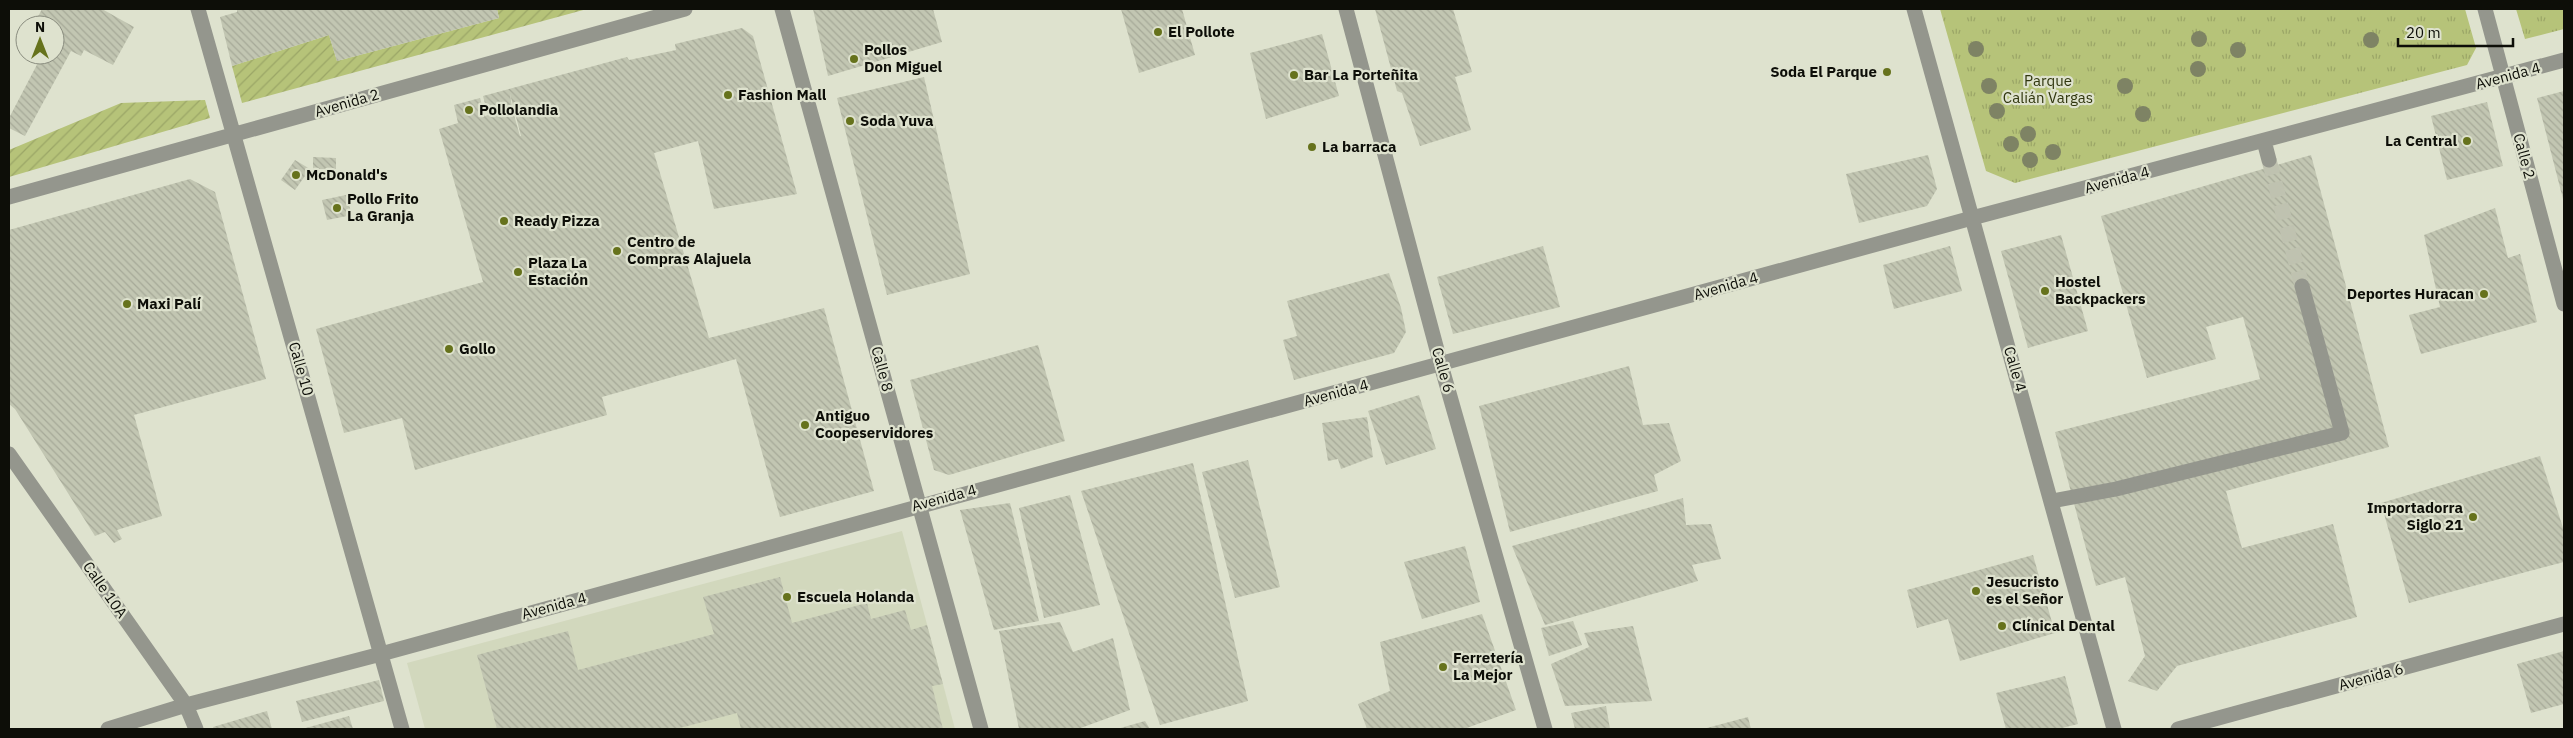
<svg xmlns="http://www.w3.org/2000/svg" width="2573" height="738" font-family="'IBM Plex Sans',sans-serif">
  <style>
    .built { fill: #d2d8bd }
    .grass { fill: url(#grass-tufts) }
    .garden { fill: url(#garden-furrows) }
    .building { fill: url(#building-back-hatch); fill-rule: evenodd }
    .lines { fill: none; stroke-linecap: round; stroke-linejoin: round }
    .minor-tunnel { stroke: #bfc2b0; stroke-width: 15; stroke-dasharray: 15 8; stroke-linecap: butt }
    .minor { stroke: #94968d; stroke-width: 15 }
    .tree { fill: #7e8364 }
    .poi-dot { fill: #66721c; stroke: #dee2ce; stroke-width: 2 }
    .labels { text-anchor: middle; stroke-width: 4.5; stroke-linejoin: round; paint-order: stroke }
    .poi-label { font-size: 15px; font-weight: bold; fill: #0d0e08; stroke: #dee2ce; text-anchor: start }
    .street-label { font-size: 15px; fill: #0d0e08; stroke: #dee2ce }
    .park-label { font-size: 15px; fill: #30360e; stroke: #dee2ce }
  </style>
  <defs>
    <pattern id="grass-tufts" width="24" height="20" patternUnits="userSpaceOnUse" patternTransform="scale(1.25)"><rect width="24" height="20" fill="#b6c379"/><path d="M3 7l-1-3M5 7V3M7 7l1-3M15 17l-1-3M17 17v-4M19 17l1-3" fill="none" stroke="#9ba667"/></pattern>
    <pattern id="garden-furrows" width="10" height="10" patternUnits="userSpaceOnUse" patternTransform="scale(1.25)"><rect width="10" height="10" fill="#b6c379"/><path d="M-1 1l2-2M0 10L10 0M9 11l2-2" fill="none" stroke="#9ba667"/></pattern>
    <pattern id="building-back-hatch" width="6" height="6" patternUnits="userSpaceOnUse" patternTransform="scale(1.25)"><rect width="6" height="6" fill="#c2c6b2"/><path d="M-1 5l2 2M0 0l6 6M5-1l2 2" fill="none" stroke="#a6a998"/></pattern>
  </defs>
  <rect width="100%" height="100%" fill="#dee2ce"/>
  <path class="built" d="M902,531L955,729H425L407,663Z"/>
  <path class="grass" d="M1940,9H2465L2476,48L2467,65L2015,183L1986,171Z
    M2516,9H2564V29L2525,39Z"/>
  <path class="garden" d="M497,9H587L242,103L232,66L329,35L337,61L499,18Z
    M205,100L210,118L9,177V150L121,103Z"/>
  <path class="building" d="M42,9H102L134,27L113,65L84,50L81,56L71,51L25,136L9,128V118L42,55H55V25L34,24Z
    M237,9H497L499,18L337,61L329,35L232,66L220,17L237,12Z
    M813,9H933L942,42L828,76Z
    M1121,9H1182L1195,55L1139,73Z
    M1375,9H1453L1472,72L1455,77L1471,130L1420,146L1402,93L1397,91Z
    M742,28L753,36L797,194L714,209L698,141L654,153L709,338L824,308L874,491L780,517L736,359L602,397L607,415L415,470L402,418L344,433L316,329L483,282L439,129L458,123L454,105L480,98L485,116L488,115L483,96L627,57L629,60L676,50L675,44ZM510,94L521,136H520L512,108Z
    M1322,34L1339,96L1266,119L1250,53Z
    M924,77L970,274L887,295L837,98Z
    M2564,91V203L2537,98Z
    M2487,102L2503,166L2447,180L2431,116Z
    M1928,155L1937,189L1927,206L1859,223L1846,174Z
    M2311,155L2389,447L2226,491L2242,548L2333,524L2357,617L2177,666L2157,691L2128,681L2145,656L2125,577L2096,586L2055,432L2260,379L2243,317L2206,327L2216,359L2147,378L2101,216Z
    M313,157L336,158V169H313Z
    M295,160L310,169L295,190L281,180Z
    M190,179L215,192L266,379L134,415L162,516L117,530L122,539L114,543L105,532L95,536L15,409L9,404V230Z
    M346,195L352,215L327,220L322,200Z
    M2495,208L2508,258L2520,254L2537,322L2421,354L2409,315L2440,307L2424,235Z
    M2061,235L2088,331L2028,348L2001,251Z
    M1543,246L1560,307L1453,334L1437,277Z
    M1950,246L1962,291L1894,309L1883,265Z
    M1389,273L1401,308L1406,332L1394,353L1294,380L1283,340L1297,336L1287,301Z
    M1038,345L1065,441L949,475L934,470L910,380Z
    M1629,366L1643,425L1669,423L1681,461L1654,475L1658,491L1510,532L1479,406Z
    M1419,395L1436,449L1386,465L1368,411Z
    M1367,417L1373,457L1341,469L1338,459L1328,461L1322,423Z
    M2540,456L2564,531V562L2409,603L2381,503Z
    M1248,460L1280,587L1235,598L1202,472Z
    M1193,463L1248,701L1160,725L1081,491Z
    M1070,495L1100,605L1044,618L1019,508Z
    M1683,498L1686,525L1711,524L1721,559L1692,565L1698,581L1545,625L1512,546Z
    M1010,503L1039,621L994,630L960,510Z
    M1465,546L1480,602L1422,619L1404,562Z
    M2033,555L2055,633L1960,661L1948,619L1917,628L1907,590Z
    M780,577L792,623L867,603L871,619L905,610L911,630L927,625L943,684L932,686L943,729H741L737,713L676,729H497L477,655L568,631L578,670L714,634L703,597Z
    M1482,614L1516,710L1464,729H1367L1358,704L1390,691L1380,642Z
    M1573,621L1582,645L1549,656L1541,628Z
    M1060,622L1073,652L1113,638L1130,710L1078,729H1019L999,631Z
    M1633,626L1652,701L1565,706L1551,664L1589,647L1584,633Z
    M2564,651V704L2531,713L2517,664Z
    M2065,676L2078,724L2058,729H2006L1996,693Z
    M379,680L384,701L302,722L296,701Z
    M1606,706L1610,729H1575L1571,713Z
    M267,711L272,729H214L213,727Z
    M349,716L353,729H302Z
    M1748,717L1751,729H1703Z
    M1145,721L1150,729H1117Z"/>
  <g class="lines">
    <path class="minor-tunnel" d="M2269,160L2302,286"/>
    <path class="minor" d="M198,9L402,729
      M782,9L981,729
      M1346,9L1441,365L1545,729
      M1914,9L2114,729
      M2485,9L2564,304
      M2264,141L2269,160
      M9,197L685,9
      M9,454L186,705L196,729
      M2052,501L2116,489L2342,433L2302,286
      M108,729L186,705L381,654L1972,218L2564,60
      M2178,729L2564,624"/>
  </g>
  <g class="tree">
    <circle cx="2199" cy="39" r="8"/>
    <circle cx="2371" cy="40" r="8"/>
    <circle cx="1976" cy="49" r="8"/>
    <circle cx="2238" cy="50" r="8"/>
    <circle cx="2198" cy="69" r="8"/>
    <circle cx="1989" cy="86" r="8"/>
    <circle cx="2125" cy="86" r="8"/>
    <circle cx="1997" cy="111" r="8"/>
    <circle cx="2143" cy="114" r="8"/>
    <circle cx="2028" cy="134" r="8"/>
    <circle cx="2011" cy="144" r="8"/>
    <circle cx="2053" cy="152" r="8"/>
    <circle cx="2030" cy="160" r="8"/>
  </g>
  <g class="poi-dot">
    <circle cx="1158" cy="32" r="5"/>
    <circle cx="854" cy="59" r="5"/>
    <circle cx="1887" cy="72" r="5"/>
    <circle cx="1294" cy="75" r="5"/>
    <circle cx="728" cy="95" r="5"/>
    <circle cx="469" cy="110" r="5"/>
    <circle cx="850" cy="121" r="5"/>
    <circle cx="2467" cy="141" r="5"/>
    <circle cx="1312" cy="147" r="5"/>
    <circle cx="296" cy="175" r="5"/>
    <circle cx="337" cy="208" r="5"/>
    <circle cx="504" cy="221" r="5"/>
    <circle cx="617" cy="251" r="5"/>
    <circle cx="518" cy="272" r="5"/>
    <circle cx="2045" cy="291" r="5"/>
    <circle cx="2484" cy="294" r="5"/>
    <circle cx="127" cy="304" r="5"/>
    <circle cx="449" cy="349" r="5"/>
    <circle cx="805" cy="425" r="5"/>
    <circle cx="2473" cy="517" r="5"/>
    <circle cx="1976" cy="591" r="5"/>
    <circle cx="787" cy="597" r="5"/>
    <circle cx="2002" cy="626" r="5"/>
    <circle cx="1443" cy="667" r="5"/>
  </g>
  <g class="labels">
    <g class="poi-label">
      <text x="1168" y="37">El Pollote</text>
      <text x="864" y="55">Pollos<tspan x="864" dy="17">Don Miguel</tspan></text>
      <text x="1877" y="77" text-anchor="end">Soda El Parque</text>
      <text x="1304" y="80">Bar La Porteñita</text>
      <text x="738" y="100">Fashion Mall</text>
      <text x="479" y="115">Pollolandia</text>
      <text x="860" y="126">Soda Yuva</text>
      <text x="2457" y="146" text-anchor="end">La Central</text>
      <text x="1322" y="152">La barraca</text>
      <text x="306" y="180">McDonald's</text>
      <text x="347" y="204">Pollo Frito<tspan x="347" dy="17">La Granja</tspan></text>
      <text x="514" y="226">Ready Pizza</text>
      <text x="627" y="247">Centro de<tspan x="627" dy="17">Compras Alajuela</tspan></text>
      <text x="528" y="268">Plaza La<tspan x="528" dy="17">Estación</tspan></text>
      <text x="2055" y="287">Hostel<tspan x="2055" dy="17">Backpackers</tspan></text>
      <text x="2474" y="299" text-anchor="end">Deportes Huracan</text>
      <text x="137" y="309">Maxi Palí</text>
      <text x="459" y="354">Gollo</text>
      <text x="815" y="421">Antiguo<tspan x="815" dy="17">Coopeservidores</tspan></text>
      <text x="2463" y="513" text-anchor="end">Importadorra<tspan x="2463" dy="17">Siglo 21</tspan></text>
      <text x="1986" y="587">Jesucristo<tspan x="1986" dy="17">es el Señor</tspan></text>
      <text x="797" y="602">Escuela Holanda</text>
      <text x="2012" y="631">Clínical Dental</text>
      <text x="1453" y="663">Ferretería<tspan x="1453" dy="17">La Mejor</tspan></text>
    </g>
    <g class="street-label">
      <text transform="translate(2508 76) rotate(-15)" y="5">Avenida 4</text>
      <text transform="translate(347 103) rotate(-16)" y="5">Avenida 2</text>
      <text transform="translate(2524 156) rotate(75)" y="5">Calle 2</text>
      <text transform="translate(2117 180) rotate(-15)" y="5">Avenida 4</text>
      <text transform="translate(1726 286) rotate(-16)" y="5">Avenida 4</text>
      <text transform="translate(301 369) rotate(74)" y="5">Calle 10</text>
      <text transform="translate(882 369) rotate(75)" y="5">Calle 8</text>
      <text transform="translate(2015 369) rotate(74)" y="5">Calle 4</text>
      <text transform="translate(1443 370) rotate(74)" y="5">Calle 6</text>
      <text transform="translate(1336 393) rotate(-15)" y="5">Avenida 4</text>
      <text transform="translate(944 498) rotate(-15)" y="5">Avenida 4</text>
      <text transform="translate(105 590) rotate(55)" y="5">Calle 10A</text>
      <text transform="translate(554 606) rotate(-15)" y="5">Avenida 4</text>
      <text transform="translate(2371 677) rotate(-15)" y="5">Avenida 6</text>
    </g>
    <g class="park-label">
      <text x="2048" y="86">Parque<tspan x="2048" dy="17">Calián Vargas</tspan></text>
    </g>
  </g>
  <rect width="2573" height="738" fill="none" stroke="#0d0e08" stroke-width="20"/>
  <g transform="translate(40 40)"><circle r="24" fill="#dee2ce" stroke="#8a8d7f"/>
  <path d="M0-4L9 19L0 12L-9 19Z" fill="#66721c"/>
  <text y="-8" font-size="14" font-weight="bold" text-anchor="middle" fill="#0d0e08">N</text>
  </g>
  <path d="M2398 38v8h115v-8" fill="none" stroke="#0d0e08" stroke-width="2.5"/>
  <text x="2406" y="38" font-size="15" fill="#0d0e08" stroke="#dee2ce" stroke-width="4" paint-order="stroke">20 m</text>
</svg>
